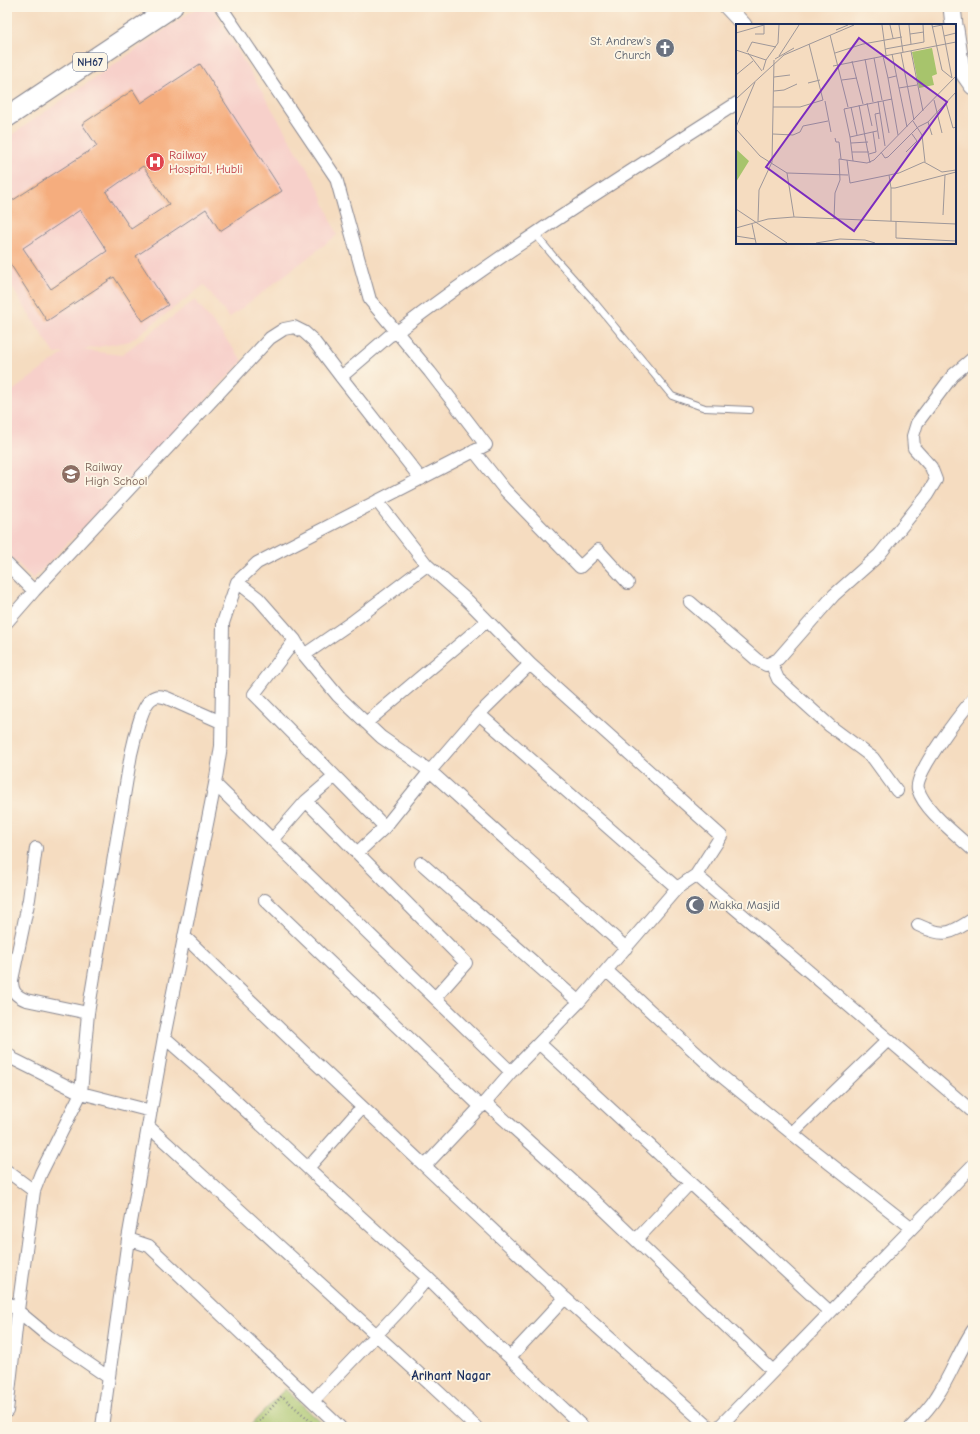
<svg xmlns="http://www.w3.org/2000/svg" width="980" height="1434" font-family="'Comic Neue',sans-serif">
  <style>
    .built { fill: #f7d0ca }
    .green { fill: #a7c46c; stroke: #617a65 }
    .building { fill: #f5ad7e; fill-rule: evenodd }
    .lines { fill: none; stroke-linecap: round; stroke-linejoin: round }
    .service-casing { stroke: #88868f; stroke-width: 8 }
    .minor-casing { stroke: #88868f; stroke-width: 14 }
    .tertiary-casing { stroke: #88868f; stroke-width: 17 }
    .secondary-casing { stroke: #88868f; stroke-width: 19 }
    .trunk-casing { stroke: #88868f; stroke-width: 22 }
    .path { stroke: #88868f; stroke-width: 2.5; stroke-dasharray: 1 3; stroke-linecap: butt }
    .service { stroke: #fff; stroke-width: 6 }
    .minor { stroke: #fff; stroke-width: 12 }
    .tertiary { stroke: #fff; stroke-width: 15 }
    .secondary { stroke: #fff; stroke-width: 17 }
    .trunk { stroke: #fff; stroke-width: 20 }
    .labels { text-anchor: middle; stroke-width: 3.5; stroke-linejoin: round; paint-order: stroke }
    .shield { fill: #fcf5e5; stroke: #5e6a86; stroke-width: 1 }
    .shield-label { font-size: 11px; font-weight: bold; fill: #1b2f5e }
    .worship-label { font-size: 12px; fill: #5b616d; stroke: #fcf5e5; text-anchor: end }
    .health-label { font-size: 12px; fill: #be3a42; stroke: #fcf5e5; text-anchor: start }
    .education-label { font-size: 12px; fill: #785e54; stroke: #fcf5e5; text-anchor: start }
    .neighbourhood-label { font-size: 13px; font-weight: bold; fill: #1b2f5e; stroke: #fcf5e5 }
    .inset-road { fill: none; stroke: #9e9799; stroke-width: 1 }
    .view { fill: #7b2cbf; fill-opacity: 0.15; stroke: #7b2cbf; stroke-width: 2 }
    .inset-edge { fill: none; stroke: #1b2f5e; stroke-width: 2 }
  </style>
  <rect width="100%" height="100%" fill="#fcf5e5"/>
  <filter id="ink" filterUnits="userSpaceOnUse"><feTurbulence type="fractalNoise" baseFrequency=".025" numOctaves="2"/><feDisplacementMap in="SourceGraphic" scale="8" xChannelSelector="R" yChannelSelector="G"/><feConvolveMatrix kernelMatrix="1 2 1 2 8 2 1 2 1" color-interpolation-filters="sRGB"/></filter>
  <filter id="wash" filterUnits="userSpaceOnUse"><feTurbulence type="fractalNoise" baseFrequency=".012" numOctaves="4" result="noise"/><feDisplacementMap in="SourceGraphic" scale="16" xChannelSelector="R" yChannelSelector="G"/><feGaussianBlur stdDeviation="0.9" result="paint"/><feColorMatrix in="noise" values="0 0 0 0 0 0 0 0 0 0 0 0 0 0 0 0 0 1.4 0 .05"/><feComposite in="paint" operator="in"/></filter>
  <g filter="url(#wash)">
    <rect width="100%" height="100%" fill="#f5dcc0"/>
    <path class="built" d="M198,7H212L318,187L337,235L229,318L204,285L130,341L82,350L121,355L195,300L243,361L33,579L7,553V395L64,353L55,354L7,280V138Z"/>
    <path class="green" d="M285,1389L326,1427H249Z"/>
    <g id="blocks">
      <path class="building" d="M200,64L282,191L220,231L206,209L136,256L168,305L143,321L114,277L47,321L7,259V204L97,146L82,124L133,90L141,103ZM143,166L169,204L131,229L106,192ZM80,210L107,251L51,289L23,248Z"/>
    </g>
  </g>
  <g filter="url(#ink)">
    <use href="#blocks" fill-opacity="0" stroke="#88868f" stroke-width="1"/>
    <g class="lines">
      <defs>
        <path id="service" d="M535,234L554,257L591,298L672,396L705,408L750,410"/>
        <path id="minor" d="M341,377L389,336L397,332C506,249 622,177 737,103
          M474,451L505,490L580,567L598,550L628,583
          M377,501L427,565L468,601L530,664
          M7,564L34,591
          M237,582L258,598L295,640L304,655L338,696L381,737L430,771L626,948
          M690,602L757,660L766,665L778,659L834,595L879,555L927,495L936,480L931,467L914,448L913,436L917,423L953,375L973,358
          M7,622L34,591L270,338L284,329L294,327L304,332L313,340L341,377L421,479
          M295,640L254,694L385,827
          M304,655L352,622L427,565
          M771,663L778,679L830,726L873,758L897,791
          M973,699C962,712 913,774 918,789C924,810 957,835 973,850
          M479,714L677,888
          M366,723L487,621
          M215,784L511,1072
          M306,801L466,963L435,998
          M272,840L306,801L334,777
          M36,848L29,899L12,980C12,992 16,996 26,1000L88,1013
          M357,853L385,827L430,771L479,714L530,664L721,836L696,875L677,888L579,1002L511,1072L485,1102L425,1166
          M421,863L579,1002
          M696,875L973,1112
          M265,900L481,1107
          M918,925C944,937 949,935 973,919
          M184,936L288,1037L565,1298L510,1357
          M607,971L719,1074L810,1148L912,1228
          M164,1037L214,1081L353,1210L428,1278L489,1338L583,1427
          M540,1044L830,1312
          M7,1053L13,1059L81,1093L151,1111
          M485,1102L597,1203L773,1371
          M149,1127L417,1372L476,1427
          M792,1133L888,1040
          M308,1168L362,1107
          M7,1171L34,1191
          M128,1239L149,1246L340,1427
          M636,1240L690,1183
          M565,1298L709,1427
          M7,1302L48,1336L108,1377
          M313,1401L401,1309L428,1278
          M7,1411L18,1310L34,1191L41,1173L81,1093L88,1013L131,754C135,740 141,701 155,697C159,695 163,697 167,698L221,722
          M102,1427L128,1239L164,1037L215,784L221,746L223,623L237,582L257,563L486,445L430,372L370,300L336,178L221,7
          M719,1427L973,1165
          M911,1427C921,1417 930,1408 937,1396C951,1375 959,1351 973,1330"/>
        <path id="tertiary" d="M727,7L744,25"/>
        <path id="secondary" d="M952,7L954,25
          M955,29L961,69L973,86"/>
        <path id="trunk" d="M7,117L172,7"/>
      </defs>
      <use href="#service" class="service-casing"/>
      <use href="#minor" class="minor-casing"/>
      <use href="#tertiary" class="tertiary-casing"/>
      <use href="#secondary" class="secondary-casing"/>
      <use href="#trunk" class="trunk-casing"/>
      <path class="path" d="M254,1427L282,1396L317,1427"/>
      <use href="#service" class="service"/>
      <use href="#minor" class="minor"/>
      <use href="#tertiary" class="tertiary"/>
      <use href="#secondary" class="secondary"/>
      <use href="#trunk" class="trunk"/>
    </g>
  </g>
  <defs>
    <symbol id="church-disc" viewBox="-11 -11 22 22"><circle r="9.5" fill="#6b7280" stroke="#fcf5e5"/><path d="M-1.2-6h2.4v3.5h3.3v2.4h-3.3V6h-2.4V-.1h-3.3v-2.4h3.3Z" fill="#fff"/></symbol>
    <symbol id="hospital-disc" viewBox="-11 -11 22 22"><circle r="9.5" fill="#e0444e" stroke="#fcf5e5"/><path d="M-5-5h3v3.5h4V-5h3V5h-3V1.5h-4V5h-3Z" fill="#fff"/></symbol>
    <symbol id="school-disc" viewBox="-11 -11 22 22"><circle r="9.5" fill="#8d6e63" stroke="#fcf5e5"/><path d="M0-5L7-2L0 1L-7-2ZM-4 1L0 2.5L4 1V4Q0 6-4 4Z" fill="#fff"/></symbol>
    <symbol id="mosque-disc" viewBox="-11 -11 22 22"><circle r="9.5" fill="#6b7280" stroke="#fcf5e5"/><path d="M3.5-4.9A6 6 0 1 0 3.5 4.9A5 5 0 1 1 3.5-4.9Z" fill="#fff"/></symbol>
  </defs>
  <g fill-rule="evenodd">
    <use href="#church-disc" x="654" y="37" width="22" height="22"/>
    <use href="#hospital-disc" x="144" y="151" width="22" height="22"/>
    <use href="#school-disc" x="60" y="463" width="22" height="22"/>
    <use href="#mosque-disc" x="684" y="894" width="22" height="22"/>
  </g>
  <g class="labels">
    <rect class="shield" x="73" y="53" width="34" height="18" rx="3"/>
    <g class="shield-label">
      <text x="90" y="66">NH67</text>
    </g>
    <g class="worship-label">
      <text x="651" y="45">St. Andrew's<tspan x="651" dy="14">Church</tspan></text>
      <text x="709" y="909" text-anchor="start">Makka Masjid</text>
    </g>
    <g class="health-label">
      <text x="169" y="159">Railway<tspan x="169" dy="14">Hospital, Hubli</tspan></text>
    </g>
    <g class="education-label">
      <text x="85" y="471">Railway<tspan x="85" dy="14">High School</tspan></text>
    </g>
    <g class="neighbourhood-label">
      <text x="451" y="1380">Arihant Nagar</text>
    </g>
  </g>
  <g transform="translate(736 24)">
    <rect width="220" height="220" fill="#f5dcc0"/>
    <path d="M196,24L201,50L196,52L198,61L183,64L176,28ZM0,125L13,137L0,158Z" fill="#a7c46c"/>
    <path class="inset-road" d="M146,1L150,31M154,1L157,14M163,1L167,28M173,1L175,20M196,1L206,46L216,54M196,3L206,1L216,54M100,6L112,1M0,9L28,1M19,10H28V1M174,10L188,8M94,11L112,83M208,12L220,9M149,25L188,18L187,1M0,26L30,36L27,46M175,27L187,87M11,28L16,18L40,23M12,29L26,47M99,29L127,20L166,13M165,29L178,96M156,30L171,103M43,32L63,1M147,32L152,54M138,34L146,76M39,35L58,24M129,35L137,78M30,36L42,19L43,1M116,37L127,80M97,42L220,18M0,51L17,37M160,52L152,54L162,111M38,53L54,51M106,56L121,54M72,59L84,56M163,64L181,61M38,67L48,66L61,60M0,75L48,31L118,1M198,76L206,109M89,77L95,108M142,77L149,122M147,77L153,109M131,79L136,102M210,79L217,104L220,103M123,81L134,139M37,83H64L87,76L73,20M115,83L121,111M177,97L186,111L189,138M192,98L196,111M0,103L19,58M0,105L24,132L51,149L58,193M141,107L114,113L108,85L156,75M37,110L57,111L64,108L67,102L92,97M114,113L117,137M99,114L100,118H103L105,135M143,115L139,90L144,89M115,119L132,118M116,128H133M145,128L149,134L152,133L182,103L192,98L220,68M170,128L181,117L176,110M133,130L140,128L137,108M111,136L114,159L163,149L188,138L206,148L220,146M51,149L112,151M153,151L155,164H159L220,148M0,185L51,219M207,191L209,151M98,195L99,169L104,156L103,135L131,139L138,136L220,52M22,197L23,166L36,138L38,36M155,197V164M160,197V214L220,217M16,200L20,219M0,204L32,195L58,193L220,200M0,212L19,215M80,219L104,215L129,216L139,219"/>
    <path class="view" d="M123,14L211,78L118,207L30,143Z"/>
    <rect width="220" height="220" class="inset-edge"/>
  </g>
  <rect width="980" height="1434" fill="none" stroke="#fcf5e5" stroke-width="24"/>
</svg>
